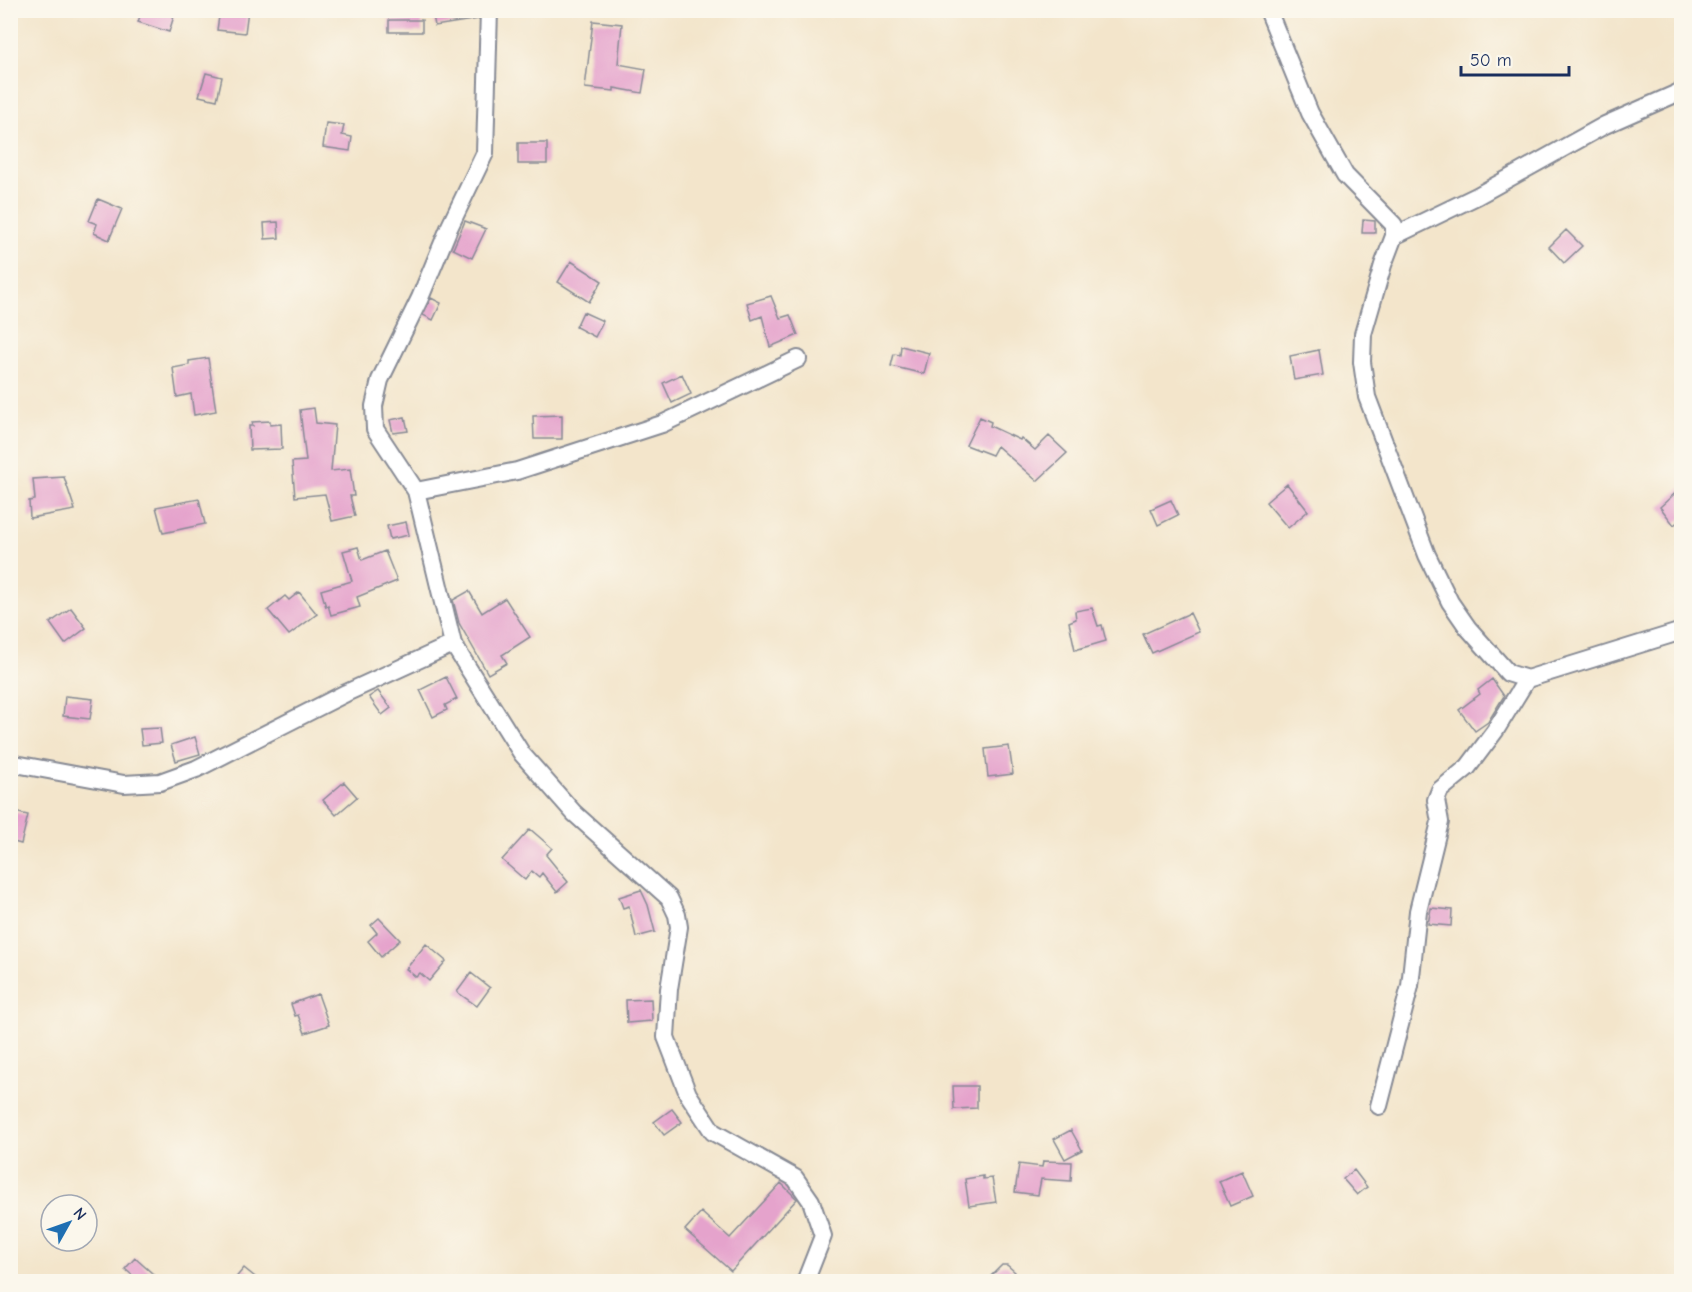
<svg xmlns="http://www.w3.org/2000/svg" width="1692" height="1292" font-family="'Comic Neue',sans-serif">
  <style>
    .building { fill: #e5a3cc }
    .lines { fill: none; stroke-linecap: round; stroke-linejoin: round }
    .street-casing { stroke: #878a94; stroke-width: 20 }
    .street { stroke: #fff; stroke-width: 16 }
  </style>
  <rect width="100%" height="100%" fill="#fbf7ec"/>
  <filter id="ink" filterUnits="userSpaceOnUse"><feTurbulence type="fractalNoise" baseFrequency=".0167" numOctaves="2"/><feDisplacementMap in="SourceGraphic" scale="12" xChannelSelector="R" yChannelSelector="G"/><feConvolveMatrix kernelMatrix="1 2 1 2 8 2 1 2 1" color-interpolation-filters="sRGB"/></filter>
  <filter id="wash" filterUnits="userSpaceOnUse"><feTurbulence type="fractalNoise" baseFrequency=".008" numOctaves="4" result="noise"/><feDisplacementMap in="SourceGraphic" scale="24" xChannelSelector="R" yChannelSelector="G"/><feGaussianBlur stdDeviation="1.35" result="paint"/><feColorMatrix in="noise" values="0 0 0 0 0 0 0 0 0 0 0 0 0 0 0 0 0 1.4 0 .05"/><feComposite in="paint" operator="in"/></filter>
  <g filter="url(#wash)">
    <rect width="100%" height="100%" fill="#f3e5cb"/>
    <g id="blocks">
      <path class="building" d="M142,10L175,13L169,32L138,22Z
        M220,10H248L245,33L217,30Z
        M432,10H478V19L435,26Z
        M389,20H422V32H389Z
        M593,21L622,24L618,64L646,69L642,93L614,88V91L585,88Z
        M206,73L222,77L217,100L199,96Z
        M326,123L344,125L342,135L352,137L350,151L323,147Z
        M518,143H547V164H518Z
        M98,199L122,209L109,240L94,233L97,224L89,221Z
        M1363,220L1375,221V233H1362Z
        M465,221L486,229L472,258L453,249Z
        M278,222L279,238L265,239L264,223Z
        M1566,230L1582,246L1564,263L1549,247Z
        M571,261L602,281L589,302L558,282Z
        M771,296L780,318L790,315L798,335L770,347L762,316L752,320L747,303Z
        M431,298L441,303L433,320L423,315Z
        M583,312L603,321L595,337L576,327Z
        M901,346L929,353L924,374L891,366L894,354L900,355Z
        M1319,350L1323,375L1294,380L1290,356Z
        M208,358L216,411L194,415L191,394L177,397L173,368L189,365V361Z
        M682,374L691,394L672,403L663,383Z
        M314,408L316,423L335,425L331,471L350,469L354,496H350L355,516L332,521L325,494L295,497L292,462L306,461L300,410Z
        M562,415V439H534L533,416Z
        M405,417L408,431L393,433L390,420Z
        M980,417L991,422L990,426L1020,440L1021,438L1035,450L1049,436L1067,453L1037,481L997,446L992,455L966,445Z
        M270,421V425L281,424L282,449L250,450L249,426H253L252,422Z
        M64,477L75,510L30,518L29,501L35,500L33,479Z
        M1287,484L1308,511L1288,528L1266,502Z
        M1682,487V518L1674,525L1660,507Z
        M199,499L205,524L163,533L156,507Z
        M1171,500L1178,515L1158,525L1151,509Z
        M406,522L409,535L390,539L387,526Z
        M358,547L362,560L385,551L397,581L357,597L360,607L331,615L328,605L326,607L321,590L352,581L343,551Z
        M469,591L482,613L505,598L530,637L502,655L507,663L488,674L459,623L453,600Z
        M299,592L317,614L289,635L268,610L285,596L289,600Z
        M71,608L86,628L65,644L50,623Z
        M1092,608L1098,626L1102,625L1106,641L1075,650L1069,622L1076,619L1075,611Z
        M1190,613L1199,632L1152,653L1143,634Z
        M446,677L457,699L445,705L447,710L433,717L420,690Z
        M1492,679L1504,696L1488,722L1475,731L1459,710L1480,694L1478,690Z
        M378,691L391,708L382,715L369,697Z
        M65,696L93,699L90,719L63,716Z
        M160,728L162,743L142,745L140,729Z
        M195,737L200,754L176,761L171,745Z
        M1009,746L1013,774L988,777L985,749Z
        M344,782L357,797L336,815L323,800Z
        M10,811L28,815L21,844L10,841Z
        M530,829L552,848L546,855L568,882L557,892L542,873L539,877L532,871L525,880L502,860Z
        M641,890L648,905L655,932L636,937L629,906L623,908L619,897Z
        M1431,908L1452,910L1451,926L1428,924Z
        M379,918L400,940L381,957L368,941L377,933L371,925Z
        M426,944L446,961L429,981L420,973L416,977L406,969Z
        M471,973L490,988L477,1006L457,992Z
        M318,994L329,1025L305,1033L298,1015L295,1016L291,1004Z
        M651,999L652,1021L627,1023L626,1000Z
        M953,1086H977V1108L954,1109Z
        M672,1109L682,1122L664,1135L654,1122Z
        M1071,1130L1082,1150L1065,1159L1054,1139Z
        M1043,1161L1072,1162L1071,1181L1041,1179L1038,1195L1015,1192L1019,1164L1042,1167Z
        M1354,1170L1367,1187L1357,1195L1343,1179Z
        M1242,1171L1253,1196L1230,1206L1219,1181Z
        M983,1176V1179L992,1178L996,1202L969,1206L965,1179Z
        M781,1183L797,1199L731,1271L685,1230L701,1212L730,1238Z
        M135,1258L161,1281H139L125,1269Z
        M1002,1265H1007L1015,1272L1007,1281H997L991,1276Z
        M244,1268L260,1281H233Z"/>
    </g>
  </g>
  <g filter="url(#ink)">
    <use href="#blocks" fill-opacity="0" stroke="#878a94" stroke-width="1.5"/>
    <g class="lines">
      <defs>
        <path id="street" d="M489,10L485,153L449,228L420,298L380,380L374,406L375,429L416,491L453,644L522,754L574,813L669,898L677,915L679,927L669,989L666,1037L688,1094L713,1132L795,1178L811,1201L823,1236L805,1282
          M1268,10L1310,113L1345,175L1394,225V236L1383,265L1363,334L1362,362L1367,397L1427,555L1450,602L1468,628L1508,673L1527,679L1682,631
          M1394,236L1477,196L1605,125L1682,91
          M416,491L517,471L662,424L798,359
          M10,763L124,784L160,782L196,769L346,693L453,644
          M1379,1106L1410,986L1418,911L1440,822L1436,800L1440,790L1468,767L1495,731L1527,679"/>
      </defs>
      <use href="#street" class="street-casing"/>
      <use href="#street" class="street"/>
    </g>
  </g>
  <rect width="1692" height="1292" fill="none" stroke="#fbf7ec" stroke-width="36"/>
  <g transform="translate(69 1223) rotate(50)"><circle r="28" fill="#fbf7ec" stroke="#a1a7b3" stroke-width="1.5"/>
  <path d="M0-4.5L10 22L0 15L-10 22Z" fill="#1f6fb2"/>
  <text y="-9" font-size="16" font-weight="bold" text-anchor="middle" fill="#1b2f5e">N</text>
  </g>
  <path d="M1461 66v9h108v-9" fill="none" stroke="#1b2f5e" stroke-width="3"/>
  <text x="1470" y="66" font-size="18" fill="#1b2f5e" stroke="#fbf7ec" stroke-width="4.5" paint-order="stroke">50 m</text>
</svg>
